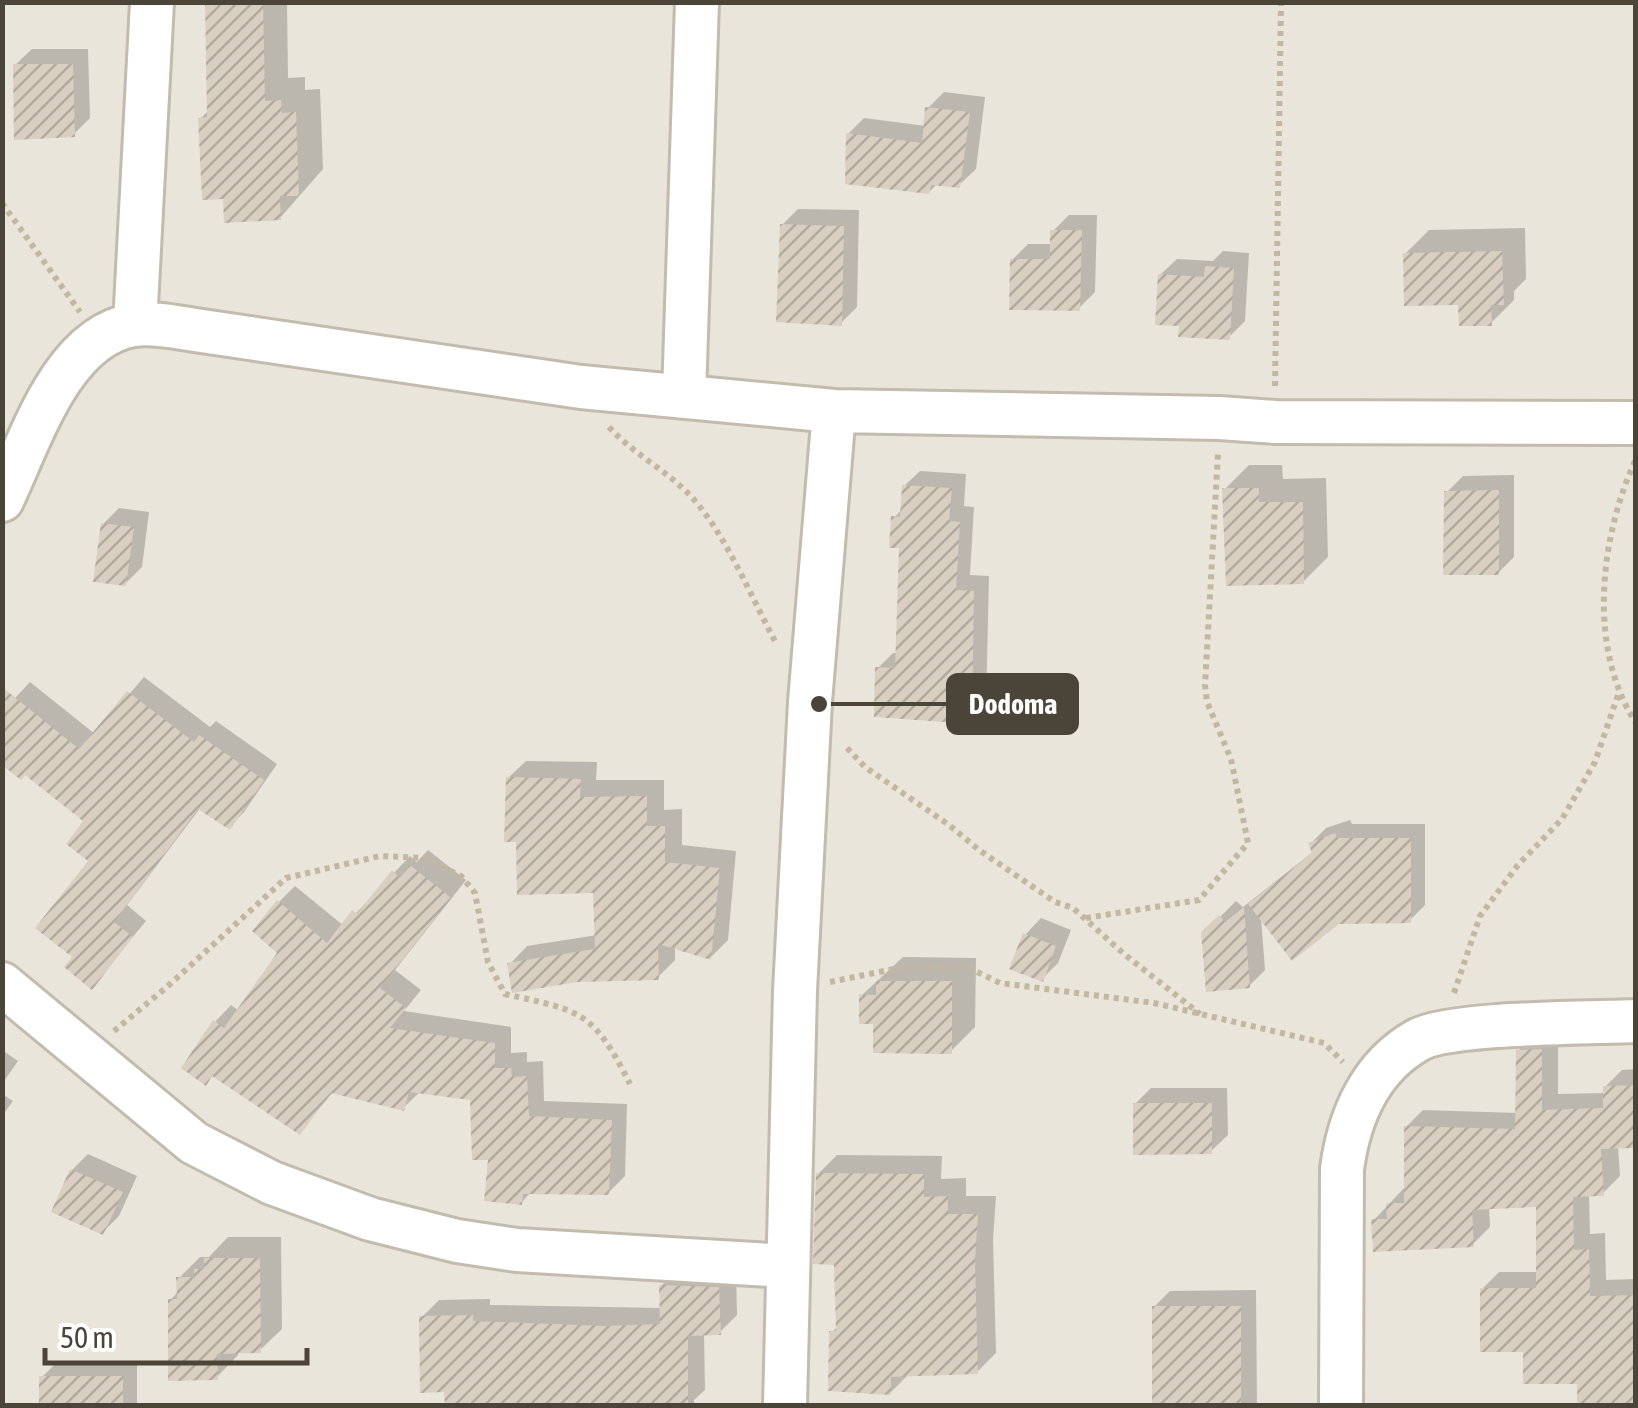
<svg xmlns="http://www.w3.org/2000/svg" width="1638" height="1408" font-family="'Asap Condensed',sans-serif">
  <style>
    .residential { fill: #eae5da }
    .shadow { fill: #0003 }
    .building { fill: url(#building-hatch) }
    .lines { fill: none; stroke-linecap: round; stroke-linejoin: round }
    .street-casing { stroke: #c2bbae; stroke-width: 48 }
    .path { stroke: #c4b79f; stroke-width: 6; stroke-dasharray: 5 5; stroke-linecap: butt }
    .street { stroke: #fff; stroke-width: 42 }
    .leader { fill: none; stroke: #4b4439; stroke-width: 4 }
    .callout-dot { fill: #4b4439; stroke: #fff; stroke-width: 4 }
    .callout { fill: #4b4439; stroke: #4b4439; stroke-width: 4 }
    .callout-label { font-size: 28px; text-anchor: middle; font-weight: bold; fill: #fff }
  </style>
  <defs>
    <pattern id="building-hatch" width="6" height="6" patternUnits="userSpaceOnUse" patternTransform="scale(2.5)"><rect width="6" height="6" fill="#d8cfc1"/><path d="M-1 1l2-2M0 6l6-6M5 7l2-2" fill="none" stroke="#b1aa9e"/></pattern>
  </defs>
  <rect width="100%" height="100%" fill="#f6f3ec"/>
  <path class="residential" d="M3,3H1635V1405H3Z"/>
  <path class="shadow" d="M208,2H287L288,78L305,77V90L320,89L323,169L280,218L225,196L200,119L209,110Z
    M32,49H88L90,118L74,134L15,65Z
    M944,92L985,97L976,169L959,185L938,183L929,192L848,134L864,118L926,126L928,108Z
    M798,209L859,210L857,307L841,323L782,225Z
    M1069,215H1097L1095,292L1079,308L1012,260L1028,244H1052L1053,231Z
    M1525,228L1526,279L1514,291V300L1491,323L1460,302L1405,254L1429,230Z
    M1223,251L1249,253L1245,321L1229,337L1182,324L1160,275L1177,259L1213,261Z
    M1249,465H1282L1283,479L1326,478L1328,557L1303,582L1225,489Z
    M920,471L966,474L964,506L974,507L970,575L989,576L986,706L971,721L878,668L893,653H898L902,546L894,518L903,508L904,486Z
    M1514,475V557L1498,573L1447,492L1463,476Z
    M119,508L149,512L142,567L125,584L103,524Z
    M144,677L210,727L216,721L277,764L244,812L229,827L201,807L127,905L146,921L92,986L76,957L92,861L86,821L2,712L30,682L95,734Z
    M526,761L597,762L596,780H664V810L682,809V845L736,851L728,940L710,958L675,947V960L658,977L510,964L527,946L597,935L596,890L518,840L508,778Z
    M1350,820L1352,824H1425V905L1410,920L1261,918L1265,970L1249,986L1204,933L1236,901L1243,907L1314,851L1311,843L1326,828Z
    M428,850L466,880L395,970L421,990L404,1011L511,1027V1053L527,1052V1062L543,1061L544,1101L627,1104L625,1176L608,1193L532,1191L521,1203L473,1098L421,1091L403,1108L334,1091L300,1131L214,1074L206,1083L215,1022L231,1005L239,1011L280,953L279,902L295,886L344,926L410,856L417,862Z
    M1041,918L1071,930L1058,963L1042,979L1025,935Z
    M903,957L976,958L975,1027L951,1051L876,1022L862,995Z
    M1558,1033V1094L1605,1093V1087L1622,1070L1636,1069V1145L1618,1146L1620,1176L1603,1193L1589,1194L1590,1234L1605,1233L1606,1280L1636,1279V1406L1579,1381L1526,1349L1482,1289L1499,1272H1539L1538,1205L1489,1206L1490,1227L1473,1244L1374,1220L1405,1187L1406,1127L1423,1110L1518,1113V1051L1535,1034Z
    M2,1050L18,1061L2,1084Z
    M1151,1088H1227L1228,1135L1211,1151L1135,1104Z
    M2,1094L13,1101L2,1116Z
    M88,1154L137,1176L119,1216L103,1232L72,1170Z
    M837,1155L942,1156L941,1179L966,1178V1196H996L993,1240L996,1353L977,1372L909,1374L890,1393L832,1332L838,1326L836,1262L818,1174Z
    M228,1237H281L282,1329L260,1350L238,1351V1355L217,1377L170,1300L179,1291V1278L200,1257H209Z
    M679,1269L736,1270L737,1315L720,1332L704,1333L705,1390L694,1400V1406H447V1390L422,1317L439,1300L490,1299V1305L662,1308L661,1286Z
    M1256,1290L1257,1406H1158L1154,1307L1170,1291Z
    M57,1362H137V1406H42V1377Z"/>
  <path class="building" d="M205,2H263L265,101L281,100L282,113L296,112L299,196H280L281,220L224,223L223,199L202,200L198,118L207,117Z
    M13,64H73L75,137L14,140Z
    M925,107L970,112L960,188L931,185L929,194L845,184L846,133L922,143Z
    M780,224L844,226L842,326L776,322Z
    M1050,230H1082L1080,311L1009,310L1010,259H1050Z
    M1502,251L1504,305H1491L1492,326H1459L1458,305L1404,306L1403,253Z
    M1205,266L1234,268L1230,340L1178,337L1179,326L1155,325L1158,274L1204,277Z
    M902,485L952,488L949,521L960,522L956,590L974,591L972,724L874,717L875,667L895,668L899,548H889L891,516L900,517Z
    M1222,488H1259V502H1303L1304,584L1226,586Z
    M1499,490V575H1443L1444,491Z
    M101,523L134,527L126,586L93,582Z
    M2,687L79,749L127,691L194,742L199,735L264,780L230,830L198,809L114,922L133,937L92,990L64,967L72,957L35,928L88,861L66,844L83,821L25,775L21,780L2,765Z
    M506,777L581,779L580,797L647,796V826H665V862L720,868L711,960L658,944L659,980L577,982L512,993L507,963L595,949L593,893L517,895L516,842H504Z
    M1335,833L1337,838H1411V923L1339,924L1292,961L1248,904L1312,853L1308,843Z
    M410,865L451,898L380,988L406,1008L390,1028L495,1043V1068H511L512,1077L527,1076L529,1116L612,1120L609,1195L523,1194L522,1205L484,1201L488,1160H472L470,1100L409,1092L404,1111L331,1093L300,1135L212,1076L206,1086L181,1068L213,1020L224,1028L277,953L252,931L277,900L327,943L352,910L357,914L392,870L400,878Z
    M1244,907L1250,988L1206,992L1201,932L1219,915L1225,922Z
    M1023,933L1056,946L1043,982L1009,969Z
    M876,981H952V1054L873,1053V1024H859V994L876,995Z
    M1542,1049V1110L1603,1108V1086L1636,1085V1148L1601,1149L1604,1196L1573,1197L1574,1250L1589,1249L1590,1296L1636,1295V1406H1577V1384H1523V1352H1480V1288H1536V1207L1472,1210L1474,1247L1373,1252L1371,1219H1387L1386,1203H1404V1126L1515,1129L1516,1050Z
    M1133,1103H1212V1154L1133,1155Z
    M70,1169L123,1192L103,1235L51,1212Z
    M816,1173L924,1174V1197L948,1196V1214H978L975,1260L978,1374L891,1377V1395L828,1391L829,1331H836L834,1265L813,1264Z
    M204,1258H260L261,1353L217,1354L218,1380L168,1381V1299H177L176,1277H194V1269H204Z
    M659,1285L719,1287L721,1335L688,1336V1406H445L444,1392L420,1393L419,1316L473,1315V1321L605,1326L660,1324Z
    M1152,1306H1241V1406H1156L1152,1403Z
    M39,1376H123V1406H39Z"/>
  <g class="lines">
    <defs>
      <path id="street" d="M135,325L152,2
        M684,395L697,2
        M2,500C30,442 61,337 133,325C153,322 175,327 195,330L581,387L834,411L1219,418L1275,422L1636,423
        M2,984L194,1143L272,1183L370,1219L457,1241L517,1250L787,1266
        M785,1406L795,991L810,702L834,411
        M1341,1406L1342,1169C1349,1117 1370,1067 1418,1040C1450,1022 1592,1023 1636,1021"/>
    </defs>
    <use href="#street" class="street-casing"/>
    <path class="path" d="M2,203L80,312
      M1275,386L1281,2
      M609,427C635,456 671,472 696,502C730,543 751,597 776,643
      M1635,461C1600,538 1587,648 1636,723
      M847,748L865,767L949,825L979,850L1055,902L1073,908L1124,954L1200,1014
      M1086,918L1199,900L1248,843L1231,759L1207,702L1205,685L1218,453
      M830,982L894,969L965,966L1000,983L1154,1003L1324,1043L1343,1062
      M1454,993L1480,916L1518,865L1562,819L1595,762L1619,692
      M114,1031L168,986L286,878L380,856L425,858L461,876L475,893L488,962L505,994C582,1011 593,1011 630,1084"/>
    <use href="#street" class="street"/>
  </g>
  <path class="leader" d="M819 704L948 704"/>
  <circle class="callout-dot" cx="819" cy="704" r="10"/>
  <rect class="callout" x="948" y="675" width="129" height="58" rx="10"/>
  <g class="callout-label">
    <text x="1013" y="714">Dodoma</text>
  </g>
  <rect width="1638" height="1408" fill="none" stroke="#4b4439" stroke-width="10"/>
  <path d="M45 1348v15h262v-15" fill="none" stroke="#4b4439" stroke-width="5"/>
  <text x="60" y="1348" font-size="30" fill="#4b4439" stroke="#ffffff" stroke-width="8" paint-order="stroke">50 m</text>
</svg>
